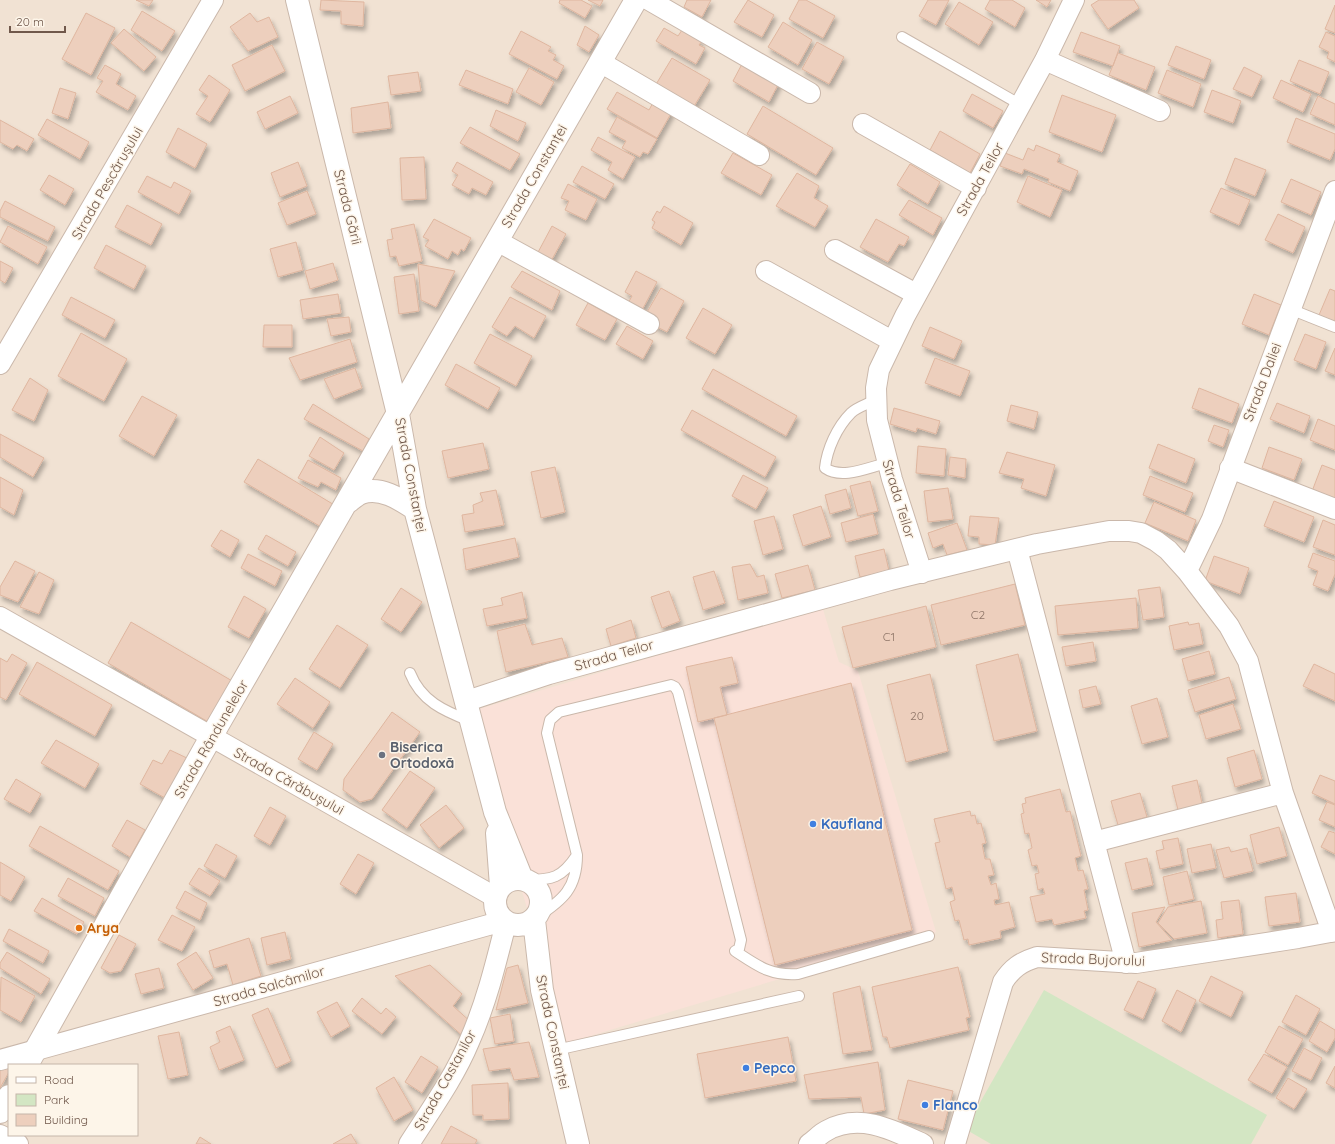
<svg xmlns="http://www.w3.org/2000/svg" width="1335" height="1144" font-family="Quicksand,sans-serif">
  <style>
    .residential { fill: #f1e2d3; fill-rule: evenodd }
    .commercial { fill: #fae1d8 }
    .green { fill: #d3e6c3 }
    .building { fill: #edcfbd; stroke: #dfb69f; filter: url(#shadow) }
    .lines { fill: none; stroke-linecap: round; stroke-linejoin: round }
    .service-casing { stroke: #cab8ab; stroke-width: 12 }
    .minor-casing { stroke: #cab8ab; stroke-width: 22 }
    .tertiary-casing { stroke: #cab8ab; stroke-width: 24 }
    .service { stroke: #fff; stroke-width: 10 }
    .minor { stroke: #fff; stroke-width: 20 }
    .tertiary { stroke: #fff; stroke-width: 22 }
    .worship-dot { fill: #6b7280; stroke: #fdf5e9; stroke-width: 1.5 }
    .shop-dot { fill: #3f7fe0; stroke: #fdf5e9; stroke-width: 1.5 }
    .food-dot { fill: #e8710a; stroke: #fdf5e9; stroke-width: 1.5 }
    .labels { text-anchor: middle; stroke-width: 3; stroke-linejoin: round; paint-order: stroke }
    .number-label { font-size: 12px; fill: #8f7668 }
    .street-label { font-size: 14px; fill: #70584b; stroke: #fdf5e9 }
    .worship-label { font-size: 14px; font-weight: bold; fill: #5b616d; stroke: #fdf5e9; text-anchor: start }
    .shop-label { font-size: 14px; font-weight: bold; fill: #366cbe; stroke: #fdf5e9; text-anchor: start }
    .food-label { font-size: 14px; font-weight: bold; fill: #c56008; stroke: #fdf5e9; text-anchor: start }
  </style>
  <defs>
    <filter id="shadow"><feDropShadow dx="2.5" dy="4.5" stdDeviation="2" flood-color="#0004"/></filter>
  </defs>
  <rect width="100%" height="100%" fill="#faf1e4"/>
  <path class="residential" d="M0,0H1335V1144H0ZM9,1065H137V1135H9Z"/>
  <path class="commercial" d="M822,606L839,662L858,671L936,932L567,1043L469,712Z"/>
  <path class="green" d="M1044,990L1267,1115L1251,1144H991L965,1129Z"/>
  <path class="building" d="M136,0H153L149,6Z
    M321,0L364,2L363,26L341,24V11L320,10Z
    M560,0H581L592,6L585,18L559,3Z
    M588,0H603L600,6Z
    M687,0H711L702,17L684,7Z
    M748,0L774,15L762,37L734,22Z
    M799,0H806L835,16L823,38L789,19Z
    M928,0H949L936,25L919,16Z
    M990,0H1012L1025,8L1015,27L985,9Z
    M1036,0H1051L1047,7Z
    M1099,0H1134L1139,8L1108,29L1091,5Z
    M959,2L993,22L979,45L945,24Z
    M1335,5V33L1325,29Z
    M142,11L175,31L162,51L131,30Z
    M86,13L115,28L91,75L62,59Z
    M250,13L257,22L269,17L278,37L248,51L230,27Z
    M783,22L812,40L798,65L768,47Z
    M585,26L599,35L589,52L577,45Z
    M664,28L678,36L682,30L702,41L699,45L705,48L696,64L656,41Z
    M124,29L156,57L144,71L111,43Z
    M521,31L551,47L548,51L556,55L553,60L564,66L557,79L509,54Z
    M1081,32L1120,46L1113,66L1073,52Z
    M1326,32L1335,36V62L1327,58L1329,52L1319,47Z
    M817,42L844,57L829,84L802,69Z
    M272,45L285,71L245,91L232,65Z
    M1176,46L1211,60L1204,79L1168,65Z
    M1118,53L1155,67L1146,90L1109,75Z
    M672,58L710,80L693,108L655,86Z
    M1299,60L1329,72L1320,94L1290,81Z
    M742,64L780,81L769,102L733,81Z
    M105,65L121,74L116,84L136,96L128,110L96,92L103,81L97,78Z
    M1244,67L1262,76L1252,97L1233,89Z
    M529,68L554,82L541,105L516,92Z
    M466,70L513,89L508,104L459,85Z
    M1167,70L1201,84L1193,107L1158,93Z
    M418,72L421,91L391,95L388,76Z
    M209,75L230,90L210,122L196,114L208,96L199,90Z
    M1281,80L1311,94L1303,112L1273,98Z
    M60,88L76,93L68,119L52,113Z
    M1212,90L1241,101L1233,123L1204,112Z
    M617,92L649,110L655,99L673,110L657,138L607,109Z
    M972,94L1003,111L993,128L963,111Z
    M1062,95L1116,115L1102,152L1049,132Z
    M290,96L298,113L265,129L257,112Z
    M1318,96L1335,104V125L1310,114Z
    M388,102L391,128L353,133L351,108Z
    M763,106L833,148L816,175L747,134Z
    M496,110L526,123L518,141L490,126Z
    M617,117L657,139L648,154L643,152L640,157L622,148L626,141L609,132Z
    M1296,118L1335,134V149L1330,160L1287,142Z
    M47,119L89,142L80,159L38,135Z
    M0,120L34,139L27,151L17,145L13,149L0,142Z
    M470,127L520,154L510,170L460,143Z
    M178,128L207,144L195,168L166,152Z
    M940,131L980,154L970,173L930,150Z
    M598,137L635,157L623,179L608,170L612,162L591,150Z
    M1036,145L1060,155L1057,162L1078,171L1070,191L1048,182L1049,179L1024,169L1022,174L1000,166L1005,153L1023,160L1028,148L1034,151Z
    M733,153L772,175L761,195L721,173Z
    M424,157L426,199L402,200L400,158Z
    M1235,158L1266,170L1255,196L1225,184Z
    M298,162L307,186L280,197L271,173Z
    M457,162L493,182L486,195L472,188L469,194L452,185L458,175L452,171Z
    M910,164L940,182L928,204L897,185Z
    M582,166L614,184L605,199L573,182Z
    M797,173L819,186L814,198L828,206L815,227L776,206Z
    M49,175L74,189L65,205L40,190Z
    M147,176L171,188L174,182L191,191L179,214L138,192Z
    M1028,176L1062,190L1050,217L1017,202Z
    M1291,179L1321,192L1311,215L1281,202Z
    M568,184L597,199L586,220L565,210L569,201L561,198Z
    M1221,188L1250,200L1239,225L1210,212Z
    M307,191L316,214L287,225L278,203Z
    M909,200L942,218L933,235L899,215Z
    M5,201L55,227L48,241L0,217V211Z
    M127,205L162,224L151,245L115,227Z
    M664,206L693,223L681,245L652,228L655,222L652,220L657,211L660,213Z
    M1278,214L1305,227L1293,253L1265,240Z
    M434,219L471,238L464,251L461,249L458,255L452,251L448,259L425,246L429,240L423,237Z
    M876,219L909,237L904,246L899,244L888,262L860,247Z
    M414,224L422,261L399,266L396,256L390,257L387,240L393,239L391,229Z
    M8,226L47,247L38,264L0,242Z
    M552,226L566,234L550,263L536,256Z
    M296,242L303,270L278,277L270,249Z
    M106,245L146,266L134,289L94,268Z
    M0,261L13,268L5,283L0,280Z
    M333,263L338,280L310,289L305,271Z
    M418,264L455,271L436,307L421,300Z
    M522,271L560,291L552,310L511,287Z
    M636,271L657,282L641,312L627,305L632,296L625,292Z
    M414,274L419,311L399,314L394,277Z
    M661,288L684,301L667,332L653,325L646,314Z
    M1330,289L1335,291V322L1319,315Z
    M338,294L341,313L303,319L300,300Z
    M1254,294L1281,305L1269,335L1242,324Z
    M71,297L115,320L105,338L62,315Z
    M510,297L546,316L534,338L515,326L507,336L492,327Z
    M588,303L617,319L605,340L576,325Z
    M703,308L732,325L715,354L686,338Z
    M349,317L351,332L331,336L327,319Z
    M264,325H292V347H263Z
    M627,326L653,341L643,359L616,344Z
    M930,327L962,341L954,359L922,346Z
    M81,333L127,359L104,401L58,376Z
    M490,334L532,356L516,386L474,363Z
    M1305,334L1326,342L1316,369L1294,360Z
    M350,339L357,362L300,380L289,358Z
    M1335,348V375L1325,371Z
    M935,358L970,371L960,396L925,383Z
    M456,364L500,388L488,409L445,385Z
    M355,368L362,388L334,399L324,379Z
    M713,369L797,416L786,436L702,389Z
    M30,378L48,390L34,421L12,410Z
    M1199,388L1239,404L1232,423L1192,408Z
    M142,396L177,415L154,456L119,436Z
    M1277,403L1310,416L1304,433L1270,419Z
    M313,404L369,439L363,451L304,419Z
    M1011,405L1038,412L1034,429L1007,421Z
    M894,408L940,421L936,434L917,428L916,432L890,424Z
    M692,410L776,457L765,477L681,430Z
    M1318,419L1335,426V450L1310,440Z
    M1214,425L1229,430L1223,447L1208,441Z
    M0,434L44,458L33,477L0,457Z
    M320,437L344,453L334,470L309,456Z
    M483,443L489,469L448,478L442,451Z
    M1158,444L1195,459L1186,483L1149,468Z
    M918,446L946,449L944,476L916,473Z
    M1269,447L1302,459L1294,480L1262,468Z
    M1007,452L1055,465L1046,496L1021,488L1024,479L999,473Z
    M950,457L966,459L965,478L948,475Z
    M258,459L336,506L323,528L244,482Z
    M308,460L341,478L336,490L321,482L318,487L298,478Z
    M1322,465L1335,470V500L1311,494Z
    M555,467L565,512L541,518L531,472Z
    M743,475L768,488L756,509L732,496Z
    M1150,476L1193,493L1185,512L1143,495Z
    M0,477L23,490L14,515L0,507Z
    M870,481L878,511L858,516L850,486Z
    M948,488L953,519L928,522L924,491Z
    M846,489L851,508L830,514L825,495Z
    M496,490L504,525L465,532L462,515L474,513L473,505L483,501L480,493Z
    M1274,501L1314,517L1304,542L1264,526Z
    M1154,502L1196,520L1188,541L1145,523Z
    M821,506L831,537L803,546L793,515Z
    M873,514L878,534L846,542L841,523Z
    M774,516L783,549L763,555L754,521Z
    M970,516L999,518L995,545L979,544V537L968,536Z
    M1323,520L1335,525V555L1313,547Z
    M957,523L967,550L947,555L943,544L933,548L928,533Z
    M221,530L239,540L230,557L211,546Z
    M266,535L296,552L288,566L258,549Z
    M515,538L519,557L466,570L463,549Z
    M884,549L889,571L860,577L855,556Z
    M1313,553L1335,561V574L1328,591L1313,585L1318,571L1308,567Z
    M248,554L282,571L275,586L241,568Z
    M1214,556L1249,568L1240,594L1205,581Z
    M15,561L35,571L18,602L0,595V587Z
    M750,564L757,577L764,575L768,593L738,600L732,567Z
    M808,565L815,590L782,598L775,574Z
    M714,571L725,603L703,610L693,577Z
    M39,572L54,580L39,614L20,607Z
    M1015,584L1025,625L941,645L931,605Z
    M1160,587L1164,617L1143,620L1138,590Z
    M401,588L422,602L401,632L381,619Z
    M669,591L680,621L662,628L651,597Z
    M522,592L527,618L487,626L483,609L503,605L501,598Z
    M244,596L266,609L249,638L228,627Z
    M1136,598L1138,628L1058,635L1055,606Z
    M926,606L936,647L853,668L842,627Z
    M631,620L636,638L611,646L606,629Z
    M131,622L234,682L210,723L108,663Z
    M1188,622L1189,625L1199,623L1203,644L1174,650L1169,626Z
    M525,624L532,645L562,638L568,657L506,672L497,631Z
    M337,625L368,645L340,688L309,669Z
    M1093,642L1096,661L1066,666L1062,647Z
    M1209,651L1215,674L1188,681L1182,659Z
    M12,654L27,663L6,700L0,697V658L7,662Z
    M1018,654L1037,731L994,741L976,665Z
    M732,657L738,683L720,687L727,715L698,722L686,667Z
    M37,662L112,705L95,736L19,694Z
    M1314,664L1335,674V701L1303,686Z
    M930,674L948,751L906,762L887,685Z
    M1229,677L1236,699L1195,712L1188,690Z
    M295,678L330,702L313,728L277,704Z
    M851,683L912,930L775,965L714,718Z
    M1096,686L1101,704L1083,708L1079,690Z
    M1157,698L1168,737L1142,744L1131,706Z
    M1233,704L1241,729L1206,739L1199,715Z
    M392,712L420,732L372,799L360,802L343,790L344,779Z
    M314,732L333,744L317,770L298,759Z
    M56,740L99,764L85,788L41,763Z
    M170,750L189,759L165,798L140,784L153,760L162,764Z
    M1254,750L1262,779L1235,787L1227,758Z
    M410,771L435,788L407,828L382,810Z
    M1320,775L1335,781V804L1312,793Z
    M16,779L41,794L30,813L4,799Z
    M1197,780L1203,808L1179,814L1172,786Z
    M1060,789L1066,812L1070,811L1081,856L1075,858L1078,871L1083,870L1088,889L1084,890L1088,910L1084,911L1086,918L1054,925L1052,919L1036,922L1030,897L1045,894L1043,888L1038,890L1035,874L1039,873L1037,865L1032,866L1028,850L1032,848L1029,833L1025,834L1021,814L1024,813L1022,804L1026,803L1025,798Z
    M1140,793L1147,817L1118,825L1111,801Z
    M1327,802L1335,805V827L1319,820Z
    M446,805L464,828L439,848L420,825Z
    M270,807L286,816L270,845L254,836Z
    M970,811L971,816L975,815L977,824L981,823L986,843L982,844L985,859H990L994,875L988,876L991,885L996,883L999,899L994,900L995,905L1009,902L1015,927L1000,931L1001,938L969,945L968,939L964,940L959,920L955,921L950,902L955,900L952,887L946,889L935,843L940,842L934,819Z
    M127,820L145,830L130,857L112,846Z
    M40,826L119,871L108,890L29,846Z
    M1279,827L1287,856L1257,864L1250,835Z
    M1329,831L1335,833V854L1321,847Z
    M1178,838L1183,864L1160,869L1156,851L1164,849L1162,841Z
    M216,844L237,856L225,878L204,866Z
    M1211,844L1216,868L1192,873L1187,849Z
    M1229,847L1231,852L1247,848L1253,871L1224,878L1216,850Z
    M358,854L374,863L356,894L340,884Z
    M1147,858L1153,885L1132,890L1125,863Z
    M0,862L25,877L11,901L0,895Z
    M199,868L220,881L210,896L189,884Z
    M1187,871L1194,899L1169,905L1163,877Z
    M68,878L104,898L95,916L58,896Z
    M185,891L207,903L200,920L176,908Z
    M1296,893L1300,922L1269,926L1265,897Z
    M42,898L84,922L77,934L34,911Z
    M1239,900L1243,934L1218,938L1216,920L1223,919L1221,902Z
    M1201,901L1207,933L1174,939L1158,923L1168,907Z
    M1165,907L1156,922L1172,940L1139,947L1132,913Z
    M172,915L195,927L182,951L158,940Z
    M9,929L49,951L43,963L3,941Z
    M285,932L291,959L267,965L261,938Z
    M119,935L136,944L121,971L110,973L101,968Z
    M249,938L261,976L233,985L227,964L214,968L209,951Z
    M7,952L50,979L41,994L0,968V963Z
    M196,952L213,978L193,990L177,964Z
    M430,965L462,994L453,1006L472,1023L465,1038L395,976Z
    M518,965L528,1003L496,1010L507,968Z
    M958,967L970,1017L966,1018L969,1030L890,1048L887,1037H883L872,987Z
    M159,968L164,988L141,994L135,974Z
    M1211,976L1243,992L1231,1017L1199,1001Z
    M1,977L35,996L21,1022L0,1010Z
    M1138,981L1156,989L1143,1019L1124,1010Z
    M860,986L872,1050L843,1054L833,993Z
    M1177,990L1196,1000L1181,1032L1162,1021Z
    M1296,995L1320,1009L1306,1035L1282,1022Z
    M362,998L381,1014L386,1008L396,1017L382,1034L352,1011Z
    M337,1002L350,1026L331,1037L317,1012Z
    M268,1008L291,1061L276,1068L252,1015Z
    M510,1014L514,1041L495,1044L490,1018Z
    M1320,1021L1335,1030V1038L1327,1052L1309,1041Z
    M230,1026L244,1060L219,1070L210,1047L220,1042L216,1032Z
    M1279,1026L1303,1039L1288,1065L1265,1052Z
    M179,1032L188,1075L168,1079L158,1036Z
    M788,1037L796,1081L705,1098L697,1054Z
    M529,1042L539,1077L514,1080L510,1068L489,1071L483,1049Z
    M1304,1048L1322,1058L1311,1080L1292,1071Z
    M1264,1054L1287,1067L1272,1093L1248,1080Z
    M421,1056L438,1067L422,1093L405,1082Z
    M878,1062L885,1110L864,1114L861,1097L809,1099L804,1075Z
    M0,1063L9,1065V1072L0,1088Z
    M1335,1066V1088L1326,1083Z
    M394,1077L413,1110L394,1121L376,1088Z
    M1288,1078L1307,1089L1294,1109L1276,1098Z
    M908,1080L953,1091L943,1130L898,1119Z
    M508,1083L509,1119L483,1120V1115H473L472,1085Z
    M451,1126L477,1140L475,1144H441Z
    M351,1134L357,1144H333Z
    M200,1137L211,1144H196Z"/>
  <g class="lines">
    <defs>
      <path id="service" d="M902,37L1021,105
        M1290,309L1335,327
        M875,400C868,404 857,407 851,413C837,427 827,449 825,468C842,480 869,467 887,463
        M410,673C421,701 444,711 470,721
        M526,880C552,880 562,878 577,855
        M537,917C563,900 577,888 577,855L547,733L550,720L559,712L671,685L675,687L678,692L741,940L739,949L735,951C758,966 770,976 798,974L929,936
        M556,1050L799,996"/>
      <path id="minor" d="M649,0L810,93
        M1045,60L1160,111
        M600,62L759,155
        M863,124L976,188
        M497,241L649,324
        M835,250L916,294
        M766,271L892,341
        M0,364L213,0
        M1230,468L1335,509
        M1017,549L1126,963
        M1187,571L1212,519L1335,191
        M922,573L892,479L877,420L876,388L879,370L905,316L1045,60L1074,0
        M0,617L495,897
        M467,701L549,674L890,580L1037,544L1109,531H1129L1141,533L1156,541L1168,550L1187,571L1229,626L1248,661L1283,793L1332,932
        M1094,842L1283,793
        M0,1060L503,921
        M0,1135L18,1144
        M409,1144C430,1111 454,1078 469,1042C486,1004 496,963 506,923
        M809,1144C815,1140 820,1134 826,1131C859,1112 893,1130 923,1144
        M955,1144L1003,982C1012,968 1021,962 1037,957L1136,963L1298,938L1335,931"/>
      <path id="tertiary" d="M297,0L398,414L415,509L495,812L522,879
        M348,502C352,499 356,495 361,493C380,486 400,499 415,509
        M497,833L501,886
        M495 902a23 23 0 1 1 46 0a23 23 0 1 1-46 0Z
        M534,920L542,990L578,1144
        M27,1065L211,737L636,0
        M0,1112L9,1096"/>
    </defs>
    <use href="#service" class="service-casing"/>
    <use href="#minor" class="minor-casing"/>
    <use href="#tertiary" class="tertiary-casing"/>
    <use href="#service" class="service"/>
    <use href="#minor" class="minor"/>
    <use href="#tertiary" class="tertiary"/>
  </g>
  <circle class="worship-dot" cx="382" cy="755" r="4"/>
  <g class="shop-dot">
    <circle cx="813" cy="824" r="4"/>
    <circle cx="746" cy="1068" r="4"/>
    <circle cx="925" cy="1105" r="4"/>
  </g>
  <circle class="food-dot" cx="79" cy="928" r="4"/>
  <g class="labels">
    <g class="number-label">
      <text x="978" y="619">C2</text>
      <text x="889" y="641">C1</text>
      <text x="917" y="720">20</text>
    </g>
    <g class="street-label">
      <text transform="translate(534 176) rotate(-60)" y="5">Strada Constanței</text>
      <text transform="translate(980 179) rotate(-61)" y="5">Strada Teilor</text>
      <text transform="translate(107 183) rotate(-60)" y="5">Strada Pescărușului</text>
      <text transform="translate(348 207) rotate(76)" y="5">Strada Gării</text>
      <text transform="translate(1262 382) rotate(-69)" y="5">Strada Daliei</text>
      <text transform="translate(411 475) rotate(79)" y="5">Strada Constanței</text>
      <text transform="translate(899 499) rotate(73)" y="5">Strada Teilor</text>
      <text transform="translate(614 655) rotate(-16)" y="5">Strada Teilor</text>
      <text transform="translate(211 739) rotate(-60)" y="5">Strada Rândunelelor</text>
      <text transform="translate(289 781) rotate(29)" y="5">Strada Cărăbușului</text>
      <text transform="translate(1093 959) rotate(2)" y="5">Strada Bujorului</text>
      <text transform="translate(269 986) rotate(-16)" y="5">Strada Salcâmilor</text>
      <text transform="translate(553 1032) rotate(78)" y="5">Strada Constanței</text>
      <text transform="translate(445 1080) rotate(-61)" y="5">Strada Castanilor</text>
    </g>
    <g class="worship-label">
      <text x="390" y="752">Biserica<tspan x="390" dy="16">Ortodoxă</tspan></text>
    </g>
    <g class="shop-label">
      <text x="821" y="829">Kaufland</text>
      <text x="754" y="1073">Pepco</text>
      <text x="933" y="1110">Flanco</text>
    </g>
    <g class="food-label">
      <text x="87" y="933">Arya</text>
    </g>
  </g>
  <rect x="8" y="1064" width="130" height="72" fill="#fdf5e9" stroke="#c5b6aa"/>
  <rect x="16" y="1077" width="20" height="6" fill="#ffffff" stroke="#c5b6aa"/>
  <text x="44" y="1084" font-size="12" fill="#70584b">Road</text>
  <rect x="16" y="1094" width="20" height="12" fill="#d3e6c3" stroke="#c5b6aa"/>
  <text x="44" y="1104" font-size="12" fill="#70584b">Park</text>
  <rect x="16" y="1114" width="20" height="12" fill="#edcfbd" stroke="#c5b6aa"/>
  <text x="44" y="1124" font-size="12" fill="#70584b">Building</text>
  <path d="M10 26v6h55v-6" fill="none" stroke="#70584b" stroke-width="2"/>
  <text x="16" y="26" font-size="12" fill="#70584b" stroke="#fdf5e9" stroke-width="3" paint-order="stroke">20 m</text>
</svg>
